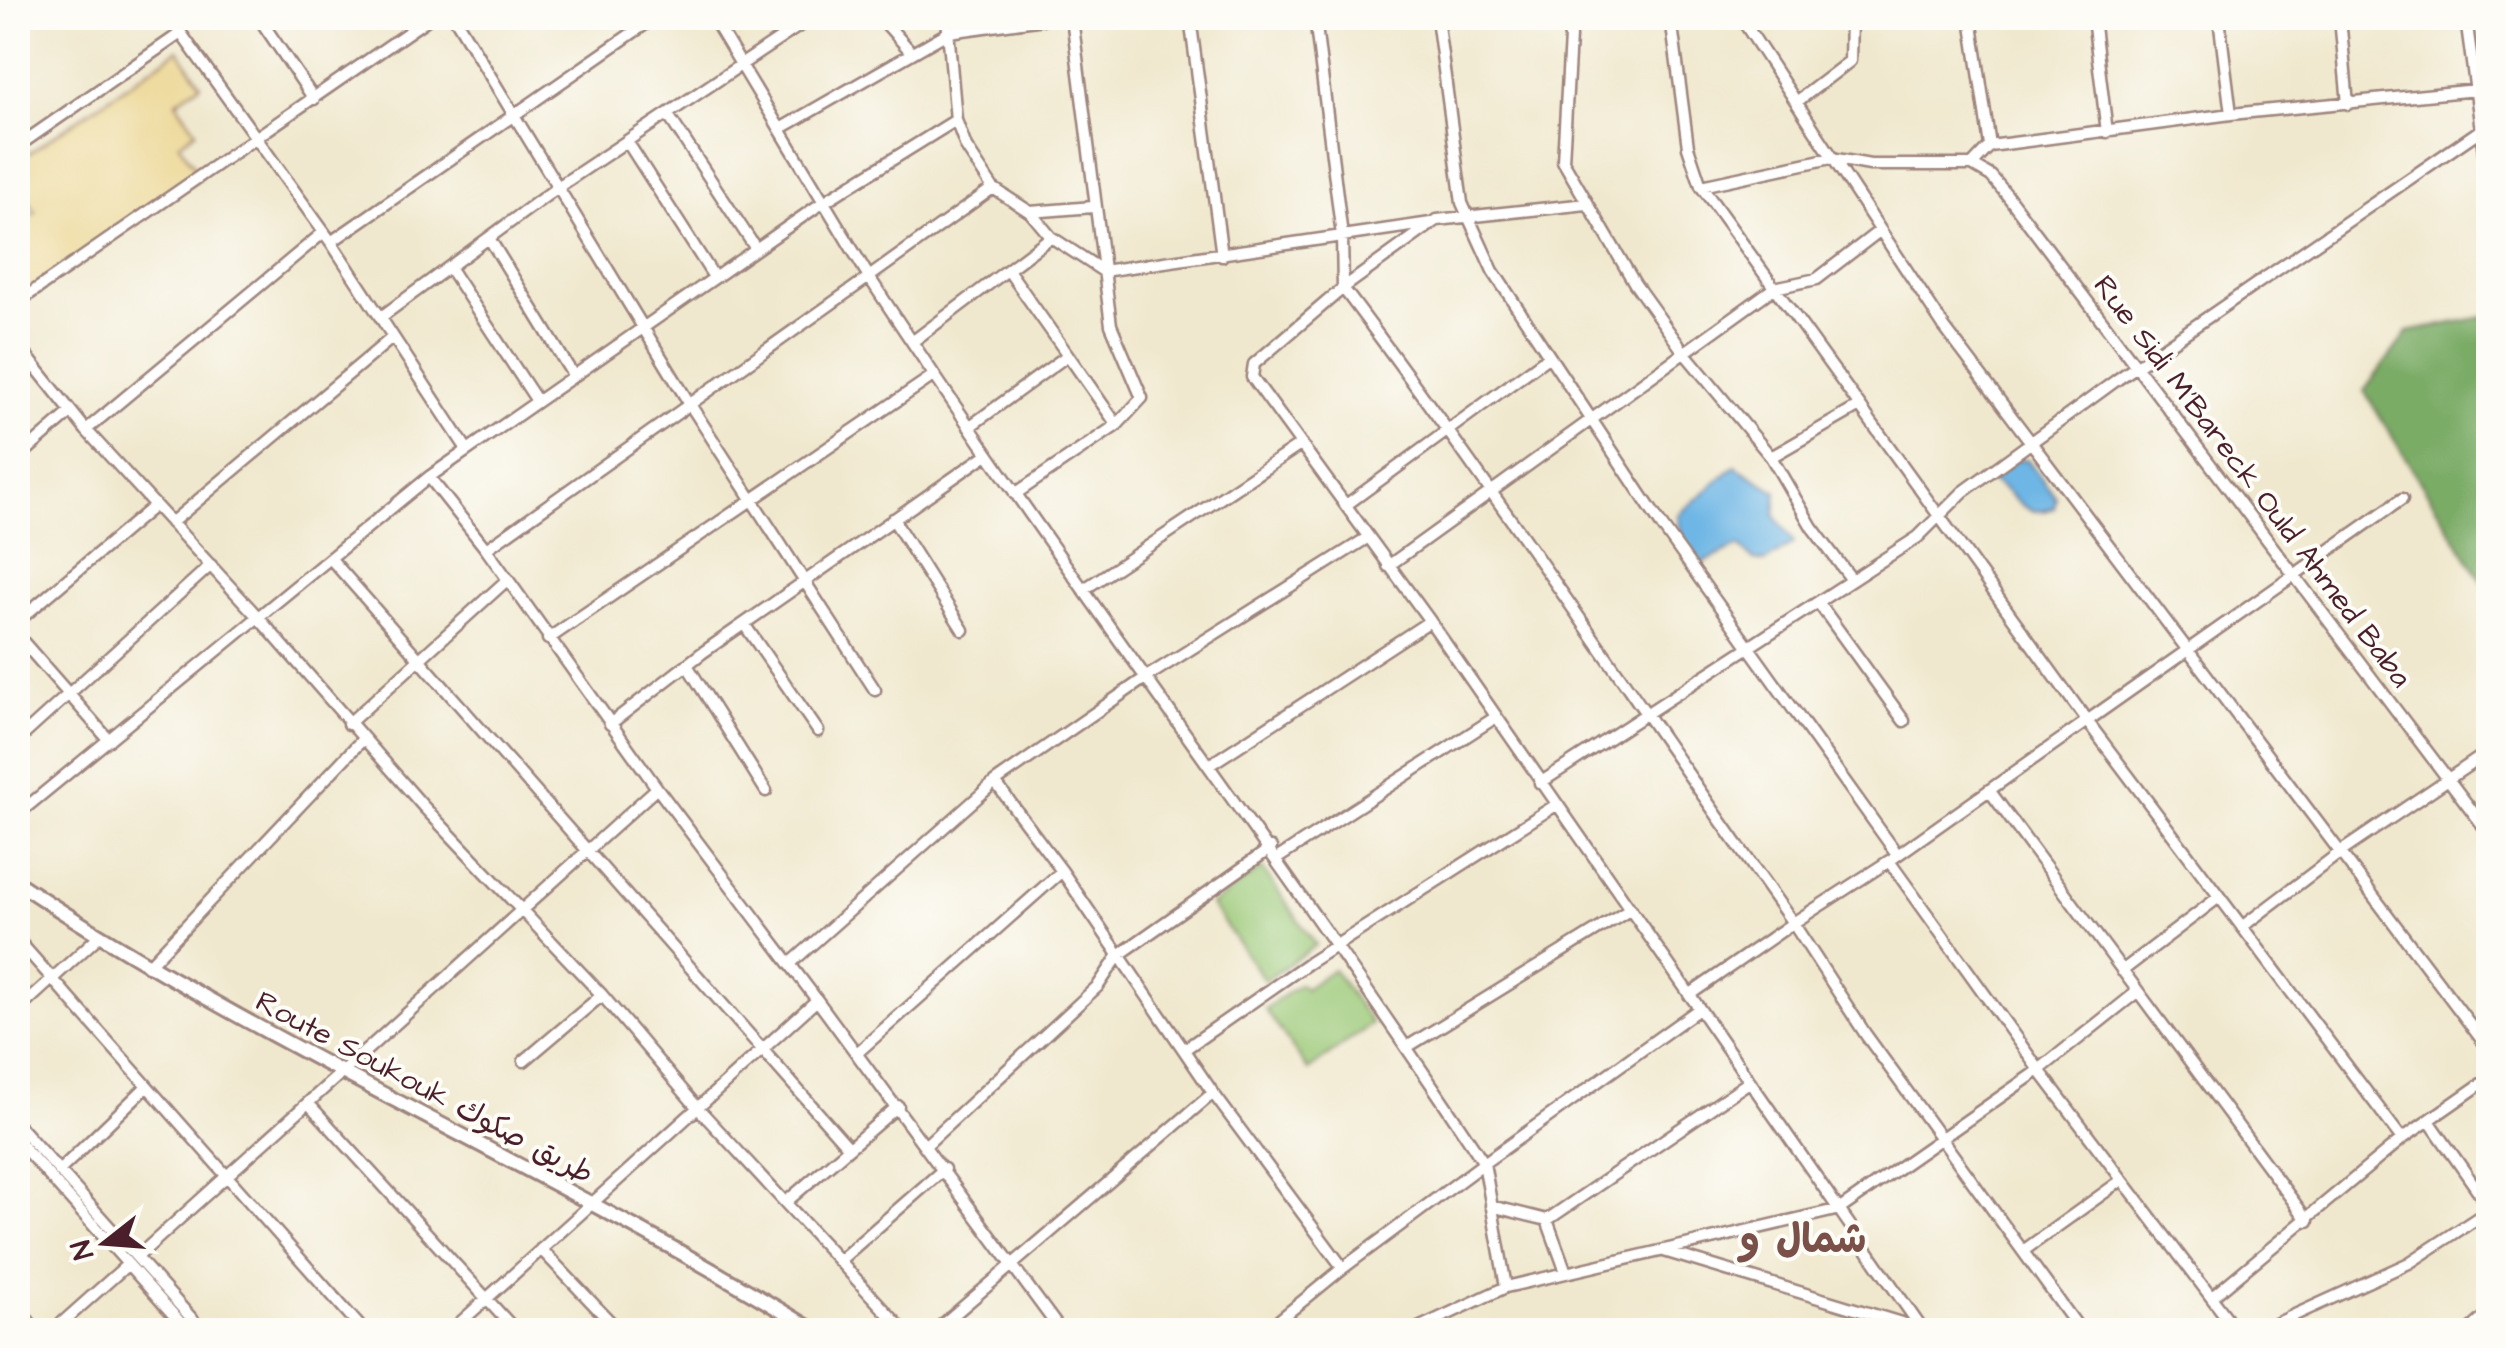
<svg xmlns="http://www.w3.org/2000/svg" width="2506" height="1348" font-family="'Architects Daughter','Playpen Sans Arabic',sans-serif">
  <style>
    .green { fill: #99c775; stroke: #727350; stroke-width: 2.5 }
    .forest { fill: #7aac66; stroke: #626648; stroke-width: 2.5 }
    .sand { fill: #eeda9e; stroke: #9c7c64; stroke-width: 2.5 }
    .water { fill: #6db6e5; stroke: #5c6a88; stroke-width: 2.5 }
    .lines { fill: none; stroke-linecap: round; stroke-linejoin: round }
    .minor-casing { stroke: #9d847c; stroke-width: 15 }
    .tertiary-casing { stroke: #9d847c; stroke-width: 18 }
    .minor { stroke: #fff; stroke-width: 10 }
    .tertiary { stroke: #fff; stroke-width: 12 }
    .labels { text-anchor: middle; stroke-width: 8; stroke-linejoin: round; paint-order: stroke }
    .street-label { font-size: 30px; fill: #4a1f2b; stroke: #fdfcf7 }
    .district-label { font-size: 40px; font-weight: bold; fill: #7a5048; stroke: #fdfcf7 }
  </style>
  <rect width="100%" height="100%" fill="#fdfcf7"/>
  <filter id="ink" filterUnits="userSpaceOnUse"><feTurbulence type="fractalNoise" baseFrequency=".01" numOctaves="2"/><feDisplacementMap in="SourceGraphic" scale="20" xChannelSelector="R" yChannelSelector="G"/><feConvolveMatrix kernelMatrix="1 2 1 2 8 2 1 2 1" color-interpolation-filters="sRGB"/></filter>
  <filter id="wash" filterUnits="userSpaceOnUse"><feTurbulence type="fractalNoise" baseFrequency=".0048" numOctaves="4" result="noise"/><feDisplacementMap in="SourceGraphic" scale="40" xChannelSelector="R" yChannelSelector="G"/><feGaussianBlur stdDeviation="2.25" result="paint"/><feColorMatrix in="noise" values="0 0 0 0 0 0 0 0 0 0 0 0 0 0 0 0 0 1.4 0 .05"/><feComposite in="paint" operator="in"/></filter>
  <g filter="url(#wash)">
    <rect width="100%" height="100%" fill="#f0e8ce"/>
    <path class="green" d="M1262,868L1316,945L1265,981L1211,905Z
      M1333,969L1372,1024L1308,1070L1265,1009L1300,984L1305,989Z"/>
    <path class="forest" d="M2488,316V591L2364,391L2408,332Z"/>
    <path class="sand" d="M178,50L201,84L176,102L196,131L179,144L201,176L18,302V225L36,212L18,184V161Z"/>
    <path class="water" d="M2027,459L2056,498L2054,508C2021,521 2014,490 1990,480L2015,460Z
      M1735,466L1777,492L1775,516L1794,543L1765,562L1754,560L1739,546L1696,566L1682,546L1678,515Z"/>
  </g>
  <g filter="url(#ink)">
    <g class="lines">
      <defs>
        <path id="minor" d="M170,18L331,242L466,448
          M259,18L314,99
          M455,18L689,403L875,690
          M881,18L912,53
          M947,18L956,120L966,147L993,188L1030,212L1093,207
          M1190,18L1222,256
          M1315,18L1342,236L1343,288L1254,364L1252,377L1430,621L1922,1329
          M1437,18L1462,203L1493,271L1662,526L1897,854
          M1566,18L1570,37L1563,161L1635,284L1683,351L1771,457L1858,407
          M1671,18L1688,147L1701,186L2087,721L1889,861L1793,923L1866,1035L2080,1330
          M1741,18L1944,327L2488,1048
          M1971,18L1990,146
          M2093,18L2107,132
          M2219,18L2231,114
          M2340,18L2348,104
          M2466,18L2488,182
          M1799,100L1850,61L1851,18
          M668,115L756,249
          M780,129L949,32L1051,18
          M628,143L714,277
          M18,146L181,33
          M1972,165L1991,176L2007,195L2488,832
          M1701,186L1831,158L1870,165H1972L1990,146L2231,114L2476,90
          M993,188L869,277C1066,578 1286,863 1484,1163L1343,1268
          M1587,204L1437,220L1343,288C1499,495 1642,712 1793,923L1689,995
          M1030,212L1051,237L1103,271L1431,223
          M489,238L573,375
          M331,242L654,18
          M449,267L537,401
          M1008,270L1068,355
          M18,302L429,18
          M381,317L558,187L811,18
          M912,342L1051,237
          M18,345L86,430L257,616L423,806L602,995L696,1106L903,1330
          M969,427L1068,355L1117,425
          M86,430L324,232
          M1771,457L1812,527L1852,580
          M18,458L71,412
          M429,477L822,203L956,120
          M1015,494L1117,425L1142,398L1111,325L1072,18
          M2402,499L2087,721L2402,1139
          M1346,505L1548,357
          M893,519L963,630
          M171,523L393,337
          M486,549L869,277L713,18
          M331,559L849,1148
          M1388,566L1774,288L1817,279L1878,232
          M1086,588L1300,445
          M1818,602L1904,721
          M18,621L154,506
          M744,624L818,731
          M18,636L109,740
          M548,639L933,376
          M687,665L766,791
          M348,724L507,580
          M610,724L702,653L986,455
          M18,740L211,565
          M1211,764L1430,621
          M995,782L1148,676L1367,538
          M1540,783L1918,537L1963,492L2118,379L2482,129
          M1989,790L2308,1221
          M18,814L429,477L486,549L657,788L137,1257
          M1278,858L1496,717
          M1889,861L2039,1070L2236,1330
          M2243,926L2342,851L2488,752
          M18,940L363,1330
          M791,963L995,782L1062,871L1213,1093L1343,1268L1267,1330
          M148,966L363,739
          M2122,971L2219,897
          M817,1000L1060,1330
          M18,1010L98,937
          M1407,1047L1631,909
          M1185,1049L1307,964L1556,805
          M857,1053L1062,871
          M524,1061L602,995
          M309,1104L515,1330
          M2430,1122L2488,1205
          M18,1125L202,1330
          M18,1141L187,1330
          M927,1144L1098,986L1119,955L1271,848
          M59,1171L147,1086
          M786,1202L898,1106
          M1491,1206L1547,1220
          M541,1249L618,1330
          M1664,1251L1921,1329
          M2023,1251L2122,1180
          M840,1260L944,1169
          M1566,1272L1547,1220L1749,1082
          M1506,1287L1484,1163L1699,1009
          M2212,1297L2402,1139L2488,1079
          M18,1308L36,1330
          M54,1330L128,1264
          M452,1330L817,1000L657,788
          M936,1330L1213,1093
          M1414,1330L1506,1287L1840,1209L2039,1070L2137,992
          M2262,1330L2409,1263L2488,1211
          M2470,1330L2488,1314"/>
        <path id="tertiary" d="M18,883C272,1052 554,1170 813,1330"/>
      </defs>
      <use href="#minor" class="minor-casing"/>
      <use href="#tertiary" class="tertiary-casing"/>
      <use href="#minor" class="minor"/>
      <use href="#tertiary" class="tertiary"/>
    </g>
  </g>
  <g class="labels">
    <g class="street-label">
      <text transform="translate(2253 481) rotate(53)" y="10">Rue Sidi M'Bareck Ould Ahmed Baba</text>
      <text transform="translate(425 1087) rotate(28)" y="10">Route Soukouk طريق صكوك</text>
    </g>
    <g class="district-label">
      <text x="1803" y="1252">شمال و</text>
    </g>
  </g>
  <rect width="2506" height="1348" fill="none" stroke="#fdfcf7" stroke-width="60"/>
  <g transform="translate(105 1243) rotate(253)" stroke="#fdfcf7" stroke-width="8" paint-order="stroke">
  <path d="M0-8L18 38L0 25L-18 38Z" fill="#4a1f2b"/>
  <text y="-15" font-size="28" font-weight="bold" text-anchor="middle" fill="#4a1f2b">N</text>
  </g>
</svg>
